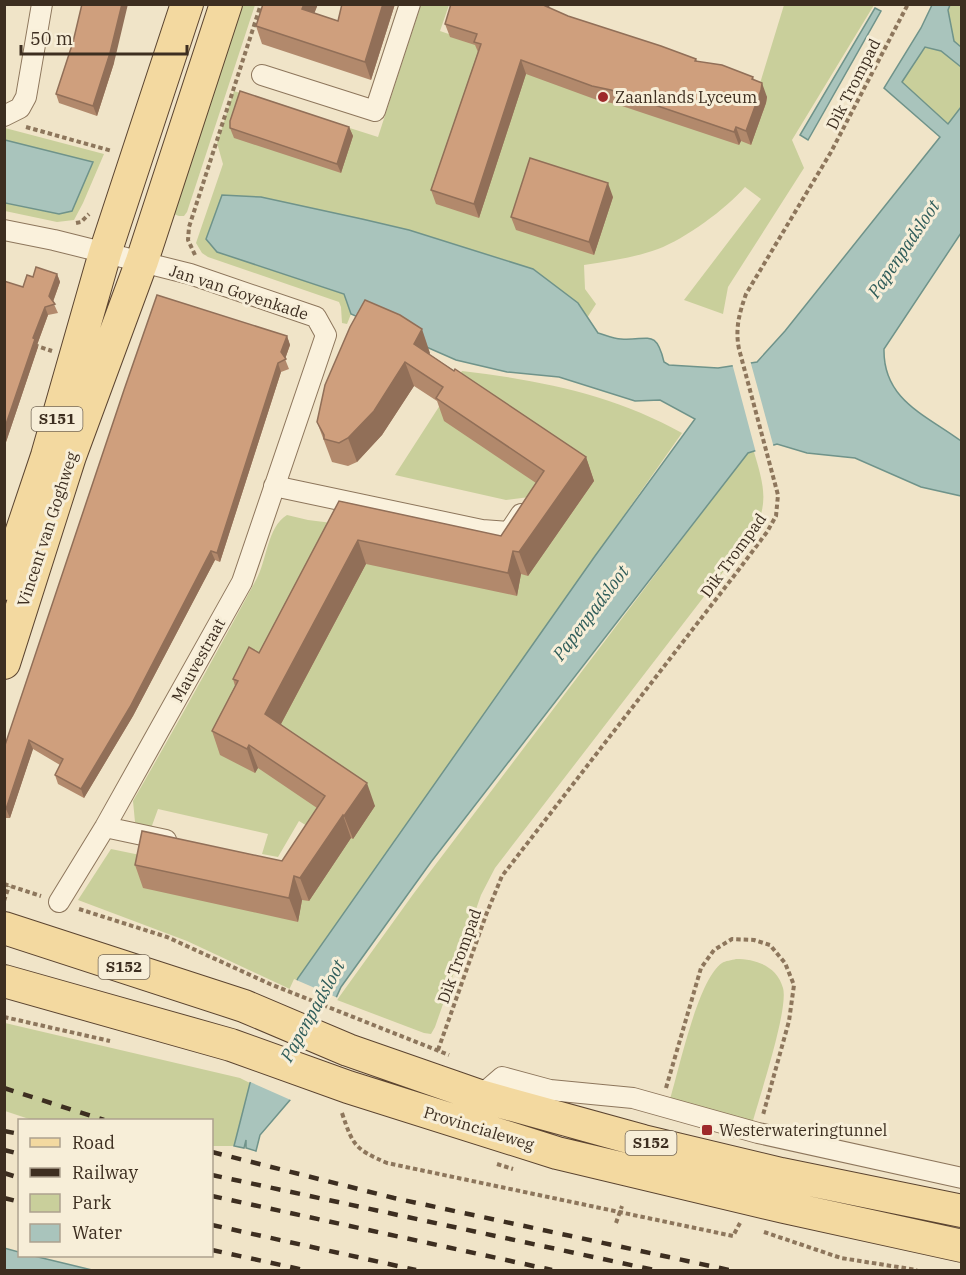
<svg xmlns="http://www.w3.org/2000/svg" width="966" height="1275" font-family="'IBM Plex Serif',serif">
  <style>
    .green { fill: #c9cf9b }
    .water { fill: #a9c4bc; stroke: #6f938a; stroke-width: 1.5 }
    .pier { fill: #f0e4c8 }
    .lines { fill: none; stroke-linecap: round; stroke-linejoin: round }
    .minor-casing { stroke: #8d765c; stroke-width: 22 }
    .primary-casing { stroke: #5b4430; stroke-width: 34 }
    .path { stroke: #8d765c; stroke-width: 4; stroke-dasharray: 4.5 3; stroke-linecap: butt }
    .minor { stroke: #faf1dc; stroke-width: 20 }
    .primary { stroke: #f3d9a0; stroke-width: 32 }
    .rail { stroke: #3d2e20; stroke-width: 4.5; stroke-dasharray: 10 10; stroke-linecap: butt }
    .wall { fill: #b2896c }
    .shaded-wall { fill: #916f58 }
    .building { fill: #cf9f7d; stroke: #916f58; stroke-width: 1.5 }
    .poi-dot { fill: #9e2a2b; stroke: #f7eed8; stroke-width: 2 }
    .labels { text-anchor: middle; stroke-width: 6; stroke-linejoin: round; paint-order: stroke }
    .shield { fill: #f7eed8; stroke: #756857; stroke-width: 1.5 }
    .shield-label { font-size: 15px; font-weight: bold; fill: #3d2e20 }
    .street-label { font-size: 16px; fill: #3d2e20; stroke: #f7eed8 }
    .poi-label { font-size: 16px; fill: #3d2e20; stroke: #f7eed8; text-anchor: start }
    .water-label { font-size: 18px; font-style: italic; fill: #2f5d5a; stroke: #f7eed8 }
  </style>
  <rect width="100%" height="100%" fill="#f0e4c8"/>
  <path class="green" d="M237,5H255L187,212L184,216H179L168,212Z
    M421,5H449L440,31L484,46L519,72L754,103L784,5H874L792,140L804,168L728,287L723,314L684,300L761,199L745,187C726,209 685,239 658,249C634,258 609,261 584,265L585,289L596,304L587,318L578,303L533,269L409,230L362,219L217,252L344,294L351,314L347,324L342,323L341,307L339,302L208,257L202,253L196,243L223,164L217,143L234,91L378,137Z
    M950,5H961V47L954,41L948,10Z
    M925,47L941,51L961,67V107L948,125L901,82Z
    M5,128L104,154L83,203L74,220L57,222L5,211V203L59,214L93,162L5,140Z
    M462,371C539,380 614,395 682,433L298,978L292,990L187,941L78,900L111,849L285,885L320,834L299,821L278,857L262,854L268,834L158,809L150,831L135,822L133,801C175,728 216,654 256,580C267,561 267,527 287,515L308,520L518,546L553,494L506,500L395,475Z
    M748,452H754C763,483 770,503 753,533L495,868L481,895L435,1027L431,1034L424,1033L337,1000L414,893Z
    M736,959C756,959 777,966 783,988C789,1009 758,1101 751,1128L668,1106C678,1075 697,980 722,963C725,961 732,960 736,959Z
    M5,1023L240,1078L250,1083L234,1146H212V1120H32L5,1111Z"/>
  <path class="water" d="M932,5H950L948,10L954,41L961,47V67L941,51L925,47L902,82L948,124L961,107V233L884,349C883,400 926,415 961,441V496L921,487L855,458L807,453L777,444L748,453L431,862L341,987L290,1100L260,1135L256,1151L246,1148V1140L244,1148L234,1146L250,1083L298,978L595,556L695,419L660,400L635,401L559,377L507,372L456,360L351,314L344,294L217,252L206,239L222,195L261,197L362,219L409,230L533,269L578,303L598,333C605,335 614,339 621,339C648,341 656,328 664,362L669,365L718,368L757,362L785,331L940,137L884,88L921,28Z
    M875,8L881,11L808,140L800,135Z
    M5,140L93,162L72,211L59,214L5,203Z
    M4,1248L19,1252L20,1256H34L92,1270H5Z"/>
  <path class="pier" d="M750,360L774,448L756,453L732,363Z
    M294,979L338,998L293,1101L248,1081Z"/>
  <g class="lines">
    <defs>
      <path id="minor" d="M262,75L375,111L410,4
        M4,116L20,108L26,97L42,4
        M4,230L54,240L190,274L316,317L326,335L242,582L105,827L59,902
        M274,486L482,530L509,532L521,514
        M105,827L166,840
        M480,1096L502,1077L550,1090L633,1098L758,1133L962,1178"/>
      <path id="primary" d="M4,584L47,456L105,253L187,4
        M4,663L70,456L142,261L226,4
        M4,928L244,1006L348,1050L480,1096L643,1141L781,1174L962,1211
        M4,981L231,1045L348,1087L557,1153L784,1207L962,1246"/>
    </defs>
    <use href="#minor" class="minor-casing"/>
    <use href="#primary" class="primary-casing"/>
    <path class="path" d="M26,127L112,151
      M76,223L81,222L89,214
      M195,255L188,240L189,227L261,4
      M34,345L52,351
      M4,884L41,896
      M4,901L9,886
      M79,909L167,937L270,984L449,1055
      M4,1017L110,1041
      M438,1050L486,915L502,876L737,572L767,532L776,516L778,495L739,349C735,329 739,314 746,294L831,152L908,4
      M666,1088L701,968L714,950L732,939L754,940L770,945L785,963L794,985L789,1021L763,1115
      M342,1113C353,1146 355,1149 387,1163L733,1236L740,1223
      M497,1164L513,1169
      M616,1223L622,1206
      M764,1232L841,1258L917,1270"/>
    <use href="#minor" class="minor"/>
    <use href="#primary" class="primary"/>
    <path class="rail" d="M4,1088L104,1120
      M4,1131L20,1134
      M4,1150L20,1154
      M212,1152L394,1198L729,1270
      M4,1173L20,1178
      M212,1175L654,1270
      M212,1196L552,1270
      M4,1198L20,1202
      M212,1225L416,1270
      M212,1250L304,1270"/>
  </g>
  <path class="wall" d="M263,4H318L314,13L338,21L342,4H395L371,80L262,44L256,26Z
    M549,8L568,16L696,59L697,61L753,77L754,80L767,97L766,103L751,145L741,141L739,145L616,104L597,100L526,74L479,218L436,204L431,190L478,52L475,45L450,37L445,24Z
    M73,42L114,63L97,116L59,103L56,94Z
    M349,127L353,136L341,173L234,138L230,128Z
    M613,197L594,255L516,230L511,217Z
    M57,274L60,282L53,302L58,313L48,315L37,345L38,347L4,448L23,287L33,277Z
    M287,336L290,345L285,359L289,369L281,372L220,562L215,560L133,716L84,798L58,784L55,775L60,765L33,749L10,818H4V748Z
    M430,353L429,354L586,457L594,481L528,576L521,574L517,596L366,564L281,724L375,806L353,839L351,838L309,901L302,900L298,922L143,888L135,865L282,861L317,808L258,768L255,773L220,755L212,731L235,686L233,679L259,653L339,501L501,536L536,483L444,421L437,401L414,386L382,435L357,462L348,466L332,462L317,422L325,385Z"/>
  <path class="shaded-wall" d="M122,4H128L114,63L97,116L93,106Z
    M304,4H318L309,27L302,9Z
    M383,4H395L371,80L365,62Z
    M541,4H550L546,18Z
    M521,60L526,74L479,218L474,204Z
    M762,83L767,97L766,103L751,145L746,131Z
    M349,127L353,136L341,173L337,164Z
    M736,127L741,141L739,145L734,132Z
    M608,183L613,197L594,255L589,242Z
    M57,274L60,282L52,304L49,296Z
    M45,307L48,315L37,345L38,347L4,448V430L33,338Z
    M422,329L430,353L423,368L414,344Z
    M287,336L290,345L285,359L281,352Z
    M405,362L414,386L382,435L357,462L348,438Z
    M278,363L281,372L220,562L217,553Z
    M586,457L594,481L528,576L519,552Z
    M358,540L366,564L274,737L265,714Z
    M211,551L215,560L133,716L84,798L81,789Z
    M513,551L521,574L517,596L508,573Z
    M29,740L33,749L10,818L6,809Z
    M249,745L258,768L255,773L247,749Z
    M367,783L375,806L353,839L344,816Z
    M343,815L351,838L309,901L300,878Z
    M294,876L302,900L298,922L289,898Z"/>
  <path class="building" d="M82,4H122L110,53L93,106L56,94L73,42Z
    M263,4H304L302,9L338,21L342,4H383L365,62L256,26Z
    M451,4H541L568,16L661,46L696,59L695,61L722,65L753,77L752,79L762,83L761,90L746,131L736,127L734,132L611,90L592,86L521,60L474,204L431,190L481,44L474,42L477,34L445,24Z
    M240,91L349,127L337,164L230,128V121Z
    M530,158L608,183L589,242L511,217Z
    M36,267L57,274L49,296L55,304L45,307L33,338L35,339L4,430V281L23,287L27,275L33,277Z
    M157,295L287,336L281,352L286,359L278,363L217,553L211,551L130,707L81,789L55,775L63,759L29,740L6,809H4V748L124,390Z
    M365,300L400,315L422,329L414,344L454,371L455,369L586,457L519,552L513,551L508,573L358,540L265,714L367,783L344,816L343,815L300,878L294,876L289,898L135,865L142,831L282,861L325,796L249,745L247,749L212,731L238,681L233,679L249,647L259,653L339,501L501,536L544,471L436,398L443,387L405,362L374,411L348,438L339,443L324,439V435L317,422L325,385L350,327Z"/>
  <g class="poi-dot">
    <circle cx="603" cy="97" r="6"/>
    <rect x="701" y="1124" width="12" height="12" rx="3"/>
  </g>
  <g class="labels">
    <g class="shield">
      <rect x="31.5" y="407" width="51" height="24" rx="4.5"/>
      <rect x="98.5" y="955" width="51" height="24" rx="4.5"/>
      <rect x="625.5" y="1131" width="51" height="24" rx="4.5"/>
    </g>
    <g class="shield-label">
      <text x="57" y="424">S151</text>
      <text x="124" y="972">S152</text>
      <text x="651" y="1148">S152</text>
    </g>
    <g class="street-label">
      <text transform="translate(853 84) rotate(-63)" y="6">Dik Trompad</text>
      <text transform="translate(239 292) rotate(18)" y="6">Jan van Goyenkade</text>
      <text transform="translate(47 529) rotate(-72)" y="6">Vincent van Goghweg</text>
      <text transform="translate(733 555) rotate(-54)" y="6">Dik Trompad</text>
      <text transform="translate(198 660) rotate(-61)" y="6">Mauvestraat</text>
      <text transform="translate(459 956) rotate(-70)" y="6">Dik Trompad</text>
      <text transform="translate(479 1128) rotate(17)" y="6">Provincialeweg</text>
    </g>
    <g class="poi-label">
      <text x="615" y="103">Zaanlands Lyceum</text>
      <text x="719" y="1136">Westerwateringtunnel</text>
    </g>
    <g class="water-label">
      <text transform="translate(904 249) rotate(-56)" y="6">Papenpadsloot</text>
      <text transform="translate(591 613) rotate(-53)" y="6">Papenpadsloot</text>
      <text transform="translate(313 1011) rotate(-61)" y="6">Papenpadsloot</text>
    </g>
  </g>
  <rect width="966" height="1275" fill="none" stroke="#3d2e20" stroke-width="12"/>
  <rect x="18" y="1119" width="195" height="138" fill="#f7eed8" stroke="#ada18e" stroke-width="1.5"/>
  <rect x="30" y="1138" width="30" height="9" fill="#f3d9a0" stroke="#ada18e" stroke-width="1.5"/>
  <text x="72" y="1149" font-size="18" fill="#3d2e20">Road</text>
  <rect x="30" y="1168" width="30" height="9" fill="#3d2e20" stroke="#ada18e" stroke-width="1.5"/>
  <text x="72" y="1179" font-size="18" fill="#3d2e20">Railway</text>
  <rect x="30" y="1194" width="30" height="18" fill="#c9cf9b" stroke="#ada18e" stroke-width="1.5"/>
  <text x="72" y="1209" font-size="18" fill="#3d2e20">Park</text>
  <rect x="30" y="1224" width="30" height="18" fill="#a9c4bc" stroke="#ada18e" stroke-width="1.5"/>
  <text x="72" y="1239" font-size="18" fill="#3d2e20">Water</text>
  <path d="M21 45v9h166v-9" fill="none" stroke="#3d2e20" stroke-width="3"/>
  <text x="30" y="45" font-size="18" fill="#3d2e20" stroke="#f7eed8" stroke-width="4.5" paint-order="stroke">50 m</text>
</svg>
